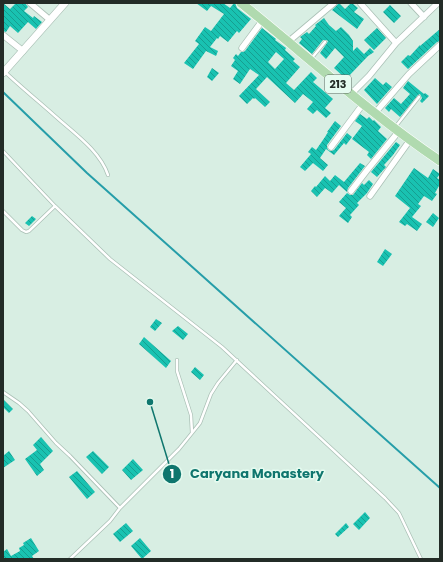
<svg xmlns="http://www.w3.org/2000/svg" width="443" height="562" font-family="Poppins,sans-serif">
  <style>
    .lines { fill: none; stroke-linecap: round; stroke-linejoin: round }
    .stream { stroke: #269ea9; stroke-width: 2 }
    .building { fill: url(#building-back-hatch); fill-rule: evenodd }
    .service-casing { stroke: #abc0b6; stroke-width: 4 }
    .minor-casing { stroke: #abc0b6; stroke-width: 7 }
    .tertiary-casing { stroke: #abc0b6; stroke-width: 8 }
    .primary-casing { stroke: #fff; stroke-width: 10 }
    .service { stroke: #fff; stroke-width: 2.5 }
    .minor { stroke: #fff; stroke-width: 5.5 }
    .tertiary { stroke: #fff; stroke-width: 7 }
    .primary { stroke: #b0daaf; stroke-width: 9 }
    .labels { text-anchor: middle; stroke-width: 3; stroke-linejoin: round; paint-order: stroke }
    .shield { fill: #e5fbf0; stroke: #5d6a63; stroke-width: 1 }
    .shield-label { font-size: 11px; font-weight: bold; fill: #232c27 }
    .leader { fill: none; stroke: #0f766e; stroke-width: 1.5 }
    .callout-dot { fill: #0f766e; stroke: #e5fbf0; stroke-width: 1.5 }
    .mark-label { font-size: 12px; text-anchor: middle; font-weight: bold; fill: #fff }
    .callout-label { font-size: 13px; text-anchor: middle; font-weight: bold; fill: #0f766e; stroke: #e5fbf0; stroke-width: 3; stroke-linejoin: round; paint-order: stroke }
  </style>
  <defs>
    <pattern id="building-back-hatch" width="6" height="6" patternUnits="userSpaceOnUse"><rect width="6" height="6" fill="#19c2b1"/><path d="M-1 5l2 2M0 0l6 6M5-1l2 2" fill="none" stroke="#169e90"/></pattern>
  </defs>
  <rect width="100%" height="100%" fill="#d8eee3"/>
  <g class="lines">
    <path class="stream" d="M3,92L87,173L440,488"/>
  </g>
  <path class="building" d="M3,3L10,9L16,3H25L28,7L24,11L33,18L34,16L42,22L36,29L28,22L18,33L10,26L6,32L3,31Z
    M196,3H223L230,8L234,3H235L237,8L251,19L239,33L237,31L228,42L220,36L218,39L217,38L210,47L218,51L216,56L206,51L193,69L184,63L199,44L195,41L205,27L211,31L224,14L211,6L207,11Z
    M339,3L345,9L351,3H352L358,8L354,12L364,19L357,29L332,10Z
    M390,5L401,16L394,23L383,12Z
    M324,18L329,25L336,31L341,27L349,35L353,41V51L357,47L364,54L370,48L374,52L368,56L346,79L334,68L344,57L335,48L326,59L320,53L327,43L328,41L326,40H323L312,54L299,43L302,39L300,37L307,32L309,34L316,26L315,25Z
    M262,28L276,39L275,40L286,48L285,50L295,59L293,61L300,67L286,83L294,90L311,72L317,78L313,82L333,99L325,108L331,113L326,118L317,110L313,114L307,109L313,102L303,94L295,103L267,77L256,89L270,102L265,107L255,98L254,99L253,98L247,104L239,96L259,75L250,69L240,84L233,79L238,71L231,66L235,60L233,58L236,54L238,56L241,52H243L245,51ZM276,52L284,59L275,69L268,62Z
    M377,28L386,38L374,50L364,40Z
    M440,29V41L437,42L408,69L401,62L408,55L410,56L420,45V46Z
    M212,68L219,73L212,81L207,77Z
    M375,78L383,85L386,82L392,87L377,104L364,90Z
    M408,81L424,94L425,93L429,96L422,103L420,101L422,98L420,94L418,95L400,117L391,109L389,112L385,108L394,98L401,104L410,94L403,88Z
    M360,114L367,119L369,117L373,121L374,120L381,127L378,131L387,139L371,159L367,155L369,152L352,139L362,126L355,121Z
    M335,121L341,126L327,145V147L328,150L331,151L334,150L347,133L352,137L346,145L344,143L334,155L326,149L320,158L328,165L323,171L313,163L305,171L300,167L311,154L308,152L312,147L316,150L325,137L328,132H327Z
    M396,142L400,145L393,155L384,165L386,167L377,177L371,172Z
    M360,163L365,166L348,188L347,192L339,185L332,193L325,188L317,197L311,191L315,186L316,187L325,176L330,181L335,175L344,182Z
    M414,168L428,178L433,169L440,174L437,178L440,180V184L435,193L437,194L432,201L424,196L418,204L421,206L412,217L422,224L417,231L407,224L405,226L399,222L410,208L395,196Z
    M369,180L373,184L367,193L357,203L359,205L350,215L352,217L348,223L339,216L346,208L339,202L347,193L350,195H353L362,183L364,185Z
    M433,213L439,218L433,227L426,222Z
    M32,216L36,219L29,226L25,223Z
    M385,249L392,254L383,266L377,262Z
    M156,319L162,323L155,331L150,327Z
    M178,326L188,334L183,340L172,331Z
    M144,337L171,361L166,368L139,344Z
    M195,367L204,375L200,380L191,372Z
    M3,399L13,409L9,413L3,407Z
    M41,437L53,451L40,464L44,470L37,476L25,459L37,450L33,445Z
    M9,451L15,460L3,468V456Z
    M93,451L109,467L102,474L86,457Z
    M133,459L143,470L131,480L122,470Z
    M77,471L95,492L87,499L69,477Z
    M365,512L370,518L359,530L353,524Z
    M126,523L133,531L120,542L113,534Z
    M346,523L349,527L338,537L335,534Z
    M31,538L39,551L32,556L34,559H3V552L7,549L11,556L20,551L19,548L24,545L23,543Z
    M140,538L151,551L142,559L131,546Z"/>
  <g class="lines">
    <defs>
      <path id="service" d="M311,59L325,42
        M5,72C21,87 38,101 55,116C74,133 100,151 108,175
        M396,126L419,97
        M3,151L55,206L110,259L222,347L385,498L399,513L421,559
        M3,211L22,230L26,232L29,231L55,206
        M177,360V371L191,415L192,433
        M3,392L19,403L28,411L56,443L70,456L120,508L179,449L192,433L200,423L211,394L218,383L237,360
        M70,559L110,521L120,508"/>
      <path id="minor" d="M30,3L50,20
        M411,3L424,17
        M361,4L396,43
        M3,35L23,51
        M288,42L334,3
        M242,48L262,21
        M351,94L369,76L396,43L438,3
        M375,113L409,74L440,45
        M331,147L363,104
        M351,191L368,169L399,131
        M370,196L410,140"/>
      <path id="tertiary" d="M3,73L65,3"/>
      <path id="primary" d="M241,3C307,56 369,113 440,161"/>
    </defs>
    <use href="#service" class="service-casing"/>
    <use href="#minor" class="minor-casing"/>
    <use href="#tertiary" class="tertiary-casing"/>
    <use href="#primary" class="primary-casing"/>
    <use href="#service" class="service"/>
    <use href="#minor" class="minor"/>
    <use href="#tertiary" class="tertiary"/>
    <use href="#primary" class="primary"/>
  </g>
  <g class="labels">
    <rect class="shield" x="325" y="75" width="26" height="18" rx="3"/>
    <g class="shield-label">
      <text x="338" y="88">213</text>
    </g>
  </g>
  <path class="leader" d="M150 402L172 474"/>
  <g class="callout-dot">
    <circle cx="150" cy="402" r="4"/>
    <circle cx="172" cy="474" r="10"/>
  </g>
  <g class="mark-label">
    <text x="172" y="478">1</text>
  </g>
  <g class="callout-label">
    <text x="257" y="478">Caryana Monastery</text>
  </g>
  <rect width="443" height="562" fill="none" stroke="#232c27" stroke-width="8"/>
</svg>
